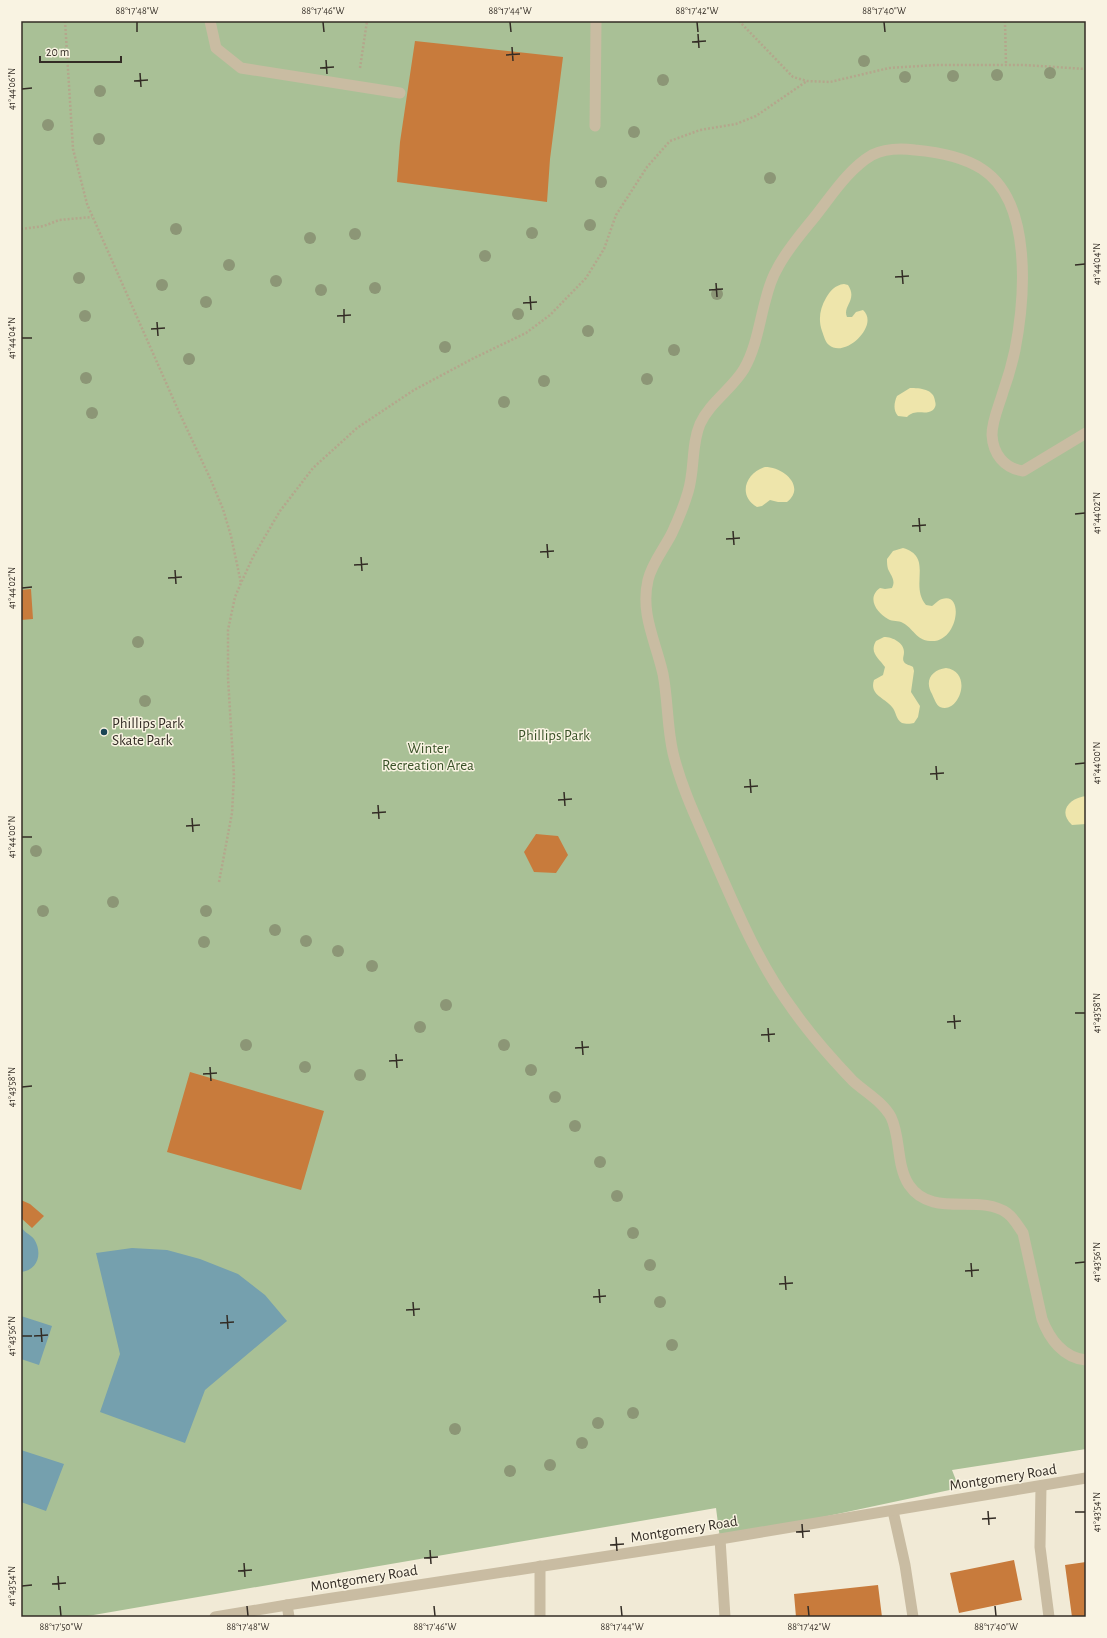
<svg xmlns="http://www.w3.org/2000/svg" width="1107" height="1638" font-family="'Alegreya Sans',sans-serif">
  <style>
    .green { fill: #a9c096 }
    .sand { fill: #eee5ab }
    .water { fill: #75a0ae }
    .building { fill: #c87b3c }
    .lines { fill: none; stroke-linecap: round; stroke-linejoin: round }
    .path { stroke: #b4a68c; stroke-width: 2.5; stroke-dasharray: 2 2; stroke-linecap: butt }
    .service { stroke: #c9bca2; stroke-width: 11 }
    .minor { stroke: #c9bca2; stroke-width: 11 }
    .tertiary { stroke: #c9bca2; stroke-width: 11 }
    .tree { fill: #8c9676 }
    .ticks { fill: none; stroke: #332c25; stroke-width: 1.5 }
    .poi-dot { fill: #1a4555; stroke: #f9f3e2; stroke-width: 1.5 }
    .labels { text-anchor: middle; stroke-width: 3; stroke-linejoin: round; paint-order: stroke }
    .poi-label { font-size: 15px; fill: #332c25; stroke: #f9f3e2; text-anchor: start }
    .park-label { font-size: 15px; fill: #3a5228; stroke: #f9f3e2 }
    .street-label { font-size: 15px; fill: #332c25; stroke: #f9f3e2 }
    .neatline { fill: none; stroke: #332c25; stroke-width: 1.5 }
    .ticks-label { font-size: 10px; text-anchor: middle; fill: #332c25 }
  </style>
  <rect width="100%" height="100%" fill="#f1ead6"/>
  <path class="green" d="M21,21H1086V1449L952,1470L959,1488L720,1539L716,1508L82,1617H21Z"/>
  <path class="sand" d="M844,284L848,285C858,300 842,306 847,317H852L856,312L863,310C880,325 845,359 829,345C825,342 824,336 822,331C818,320 820,308 826,298C830,291 835,285 844,284Z
    M910,388C920,388 934,389 935,401C936,404 936,407 933,410C925,416 916,408 907,417L898,416C893,410 894,403 897,396Z
    M765,467C784,467 806,487 787,502H778L770,500L762,506L757,507C737,495 746,473 765,467Z
    M903,548C934,557 909,585 926,605L932,606C935,604 938,600 942,599C965,591 958,644 930,641C916,640 913,628 903,623C898,620 893,622 888,619C877,613 866,598 880,588L885,589L892,588C896,580 891,576 888,569C887,566 887,562 887,559L893,551Z
    M884,637C893,637 904,643 904,652C904,656 902,659 904,662C906,665 910,665 913,667L914,671L911,692L920,706L918,717L914,723C911,724 905,724 902,723C896,720 896,711 892,707C885,698 869,695 874,680L883,675L885,667C879,658 869,653 876,641Z
    M946,668C974,672 959,715 940,707C936,705 934,698 932,694C924,680 932,670 946,668Z
    M1086,796V824L1072,825C1057,811 1070,798 1086,796Z"/>
  <path class="water" d="M21,1226C23,1232 30,1234 34,1239C43,1253 38,1270 21,1272Z
    M132,1248L167,1250L200,1259L238,1274L265,1295L287,1321L205,1390L185,1443L100,1412L120,1354L96,1253Z
    M21,1316L52,1326L39,1365L21,1359Z
    M21,1450L64,1464L46,1511L21,1502Z"/>
  <path class="building" d="M415,41L563,57L550,159L547,202L397,182L400,142Z
    M31,589L33,619L21,620V590Z
    M536,834L558,836L568,855L556,873L534,872L524,852Z
    M190,1072L324,1111L301,1190L167,1152Z
    M21,1200L30,1204L44,1216L32,1228L21,1218Z
    M1014,1560L1022,1600L959,1613L950,1573Z
    M1086,1562V1617H1072L1065,1565Z
    M878,1585L882,1617H796L794,1594Z"/>
  <g class="lines">
    <path class="path" d="M65,21L73,149L87,204L179,412L210,478L223,509L231,536L241,583
      M739,21L793,77L807,81L830,82L889,68L936,65H1024L1086,69
      M851,21V22
      M1005,21L1006,65
      M360,68L367,21
      M21,229L44,226L59,220L92,217
      M219,882L232,813L234,776L228,678V630L235,597L241,583L253,557L280,511L313,468L357,428L414,390L474,358L526,333L550,315L586,278L604,249L616,215L647,167L670,141L700,130L736,124L756,116L807,81"/>
    <path class="service" d="M210,21L216,48L241,68L400,93
      M595,126L596,21
      M1086,433L1023,471C1004,468 993,454 992,435C992,420 999,406 1003,392C1008,378 1012,364 1015,350C1025,298 1033,202 982,169C962,156 938,152 915,150C900,148 886,148 872,155C848,169 830,198 813,219C800,235 786,251 777,269C771,279 768,290 765,302C759,324 756,348 744,369C732,389 710,402 700,424C691,445 695,470 688,492C684,506 678,520 672,533C664,549 652,563 648,580C640,614 656,642 663,674C668,700 667,727 673,753C682,790 699,824 714,859C736,909 758,962 791,1007C809,1033 831,1058 853,1081C865,1092 883,1102 891,1117C901,1138 896,1165 909,1185C932,1219 979,1193 1007,1213C1014,1218 1018,1226 1023,1233L1042,1319C1049,1338 1063,1358 1086,1360
      M1041,1486L1040,1547L1049,1617
      M893,1511L905,1565L913,1617
      M540,1566V1617"/>
    <path class="minor" d="M720,1539L725,1617
      M287,1605L289,1617"/>
    <path class="tertiary" d="M215,1617L287,1605L720,1539L1086,1478"/>
  </g>
  <g class="tree">
    <circle cx="864" cy="61" r="6"/>
    <circle cx="1050" cy="73" r="6"/>
    <circle cx="997" cy="75" r="6"/>
    <circle cx="953" cy="76" r="6"/>
    <circle cx="905" cy="77" r="6"/>
    <circle cx="663" cy="80" r="6"/>
    <circle cx="100" cy="91" r="6"/>
    <circle cx="48" cy="125" r="6"/>
    <circle cx="634" cy="132" r="6"/>
    <circle cx="99" cy="139" r="6"/>
    <circle cx="770" cy="178" r="6"/>
    <circle cx="601" cy="182" r="6"/>
    <circle cx="590" cy="225" r="6"/>
    <circle cx="176" cy="229" r="6"/>
    <circle cx="532" cy="233" r="6"/>
    <circle cx="355" cy="234" r="6"/>
    <circle cx="310" cy="238" r="6"/>
    <circle cx="485" cy="256" r="6"/>
    <circle cx="229" cy="265" r="6"/>
    <circle cx="79" cy="278" r="6"/>
    <circle cx="276" cy="281" r="6"/>
    <circle cx="162" cy="285" r="6"/>
    <circle cx="375" cy="288" r="6"/>
    <circle cx="321" cy="290" r="6"/>
    <circle cx="717" cy="294" r="6"/>
    <circle cx="206" cy="302" r="6"/>
    <circle cx="518" cy="314" r="6"/>
    <circle cx="85" cy="316" r="6"/>
    <circle cx="588" cy="331" r="6"/>
    <circle cx="445" cy="347" r="6"/>
    <circle cx="674" cy="350" r="6"/>
    <circle cx="189" cy="359" r="6"/>
    <circle cx="86" cy="378" r="6"/>
    <circle cx="647" cy="379" r="6"/>
    <circle cx="544" cy="381" r="6"/>
    <circle cx="504" cy="402" r="6"/>
    <circle cx="92" cy="413" r="6"/>
    <circle cx="138" cy="642" r="6"/>
    <circle cx="145" cy="701" r="6"/>
    <circle cx="36" cy="851" r="6"/>
    <circle cx="113" cy="902" r="6"/>
    <circle cx="43" cy="911" r="6"/>
    <circle cx="206" cy="911" r="6"/>
    <circle cx="275" cy="930" r="6"/>
    <circle cx="306" cy="941" r="6"/>
    <circle cx="204" cy="942" r="6"/>
    <circle cx="338" cy="951" r="6"/>
    <circle cx="372" cy="966" r="6"/>
    <circle cx="446" cy="1005" r="6"/>
    <circle cx="420" cy="1027" r="6"/>
    <circle cx="246" cy="1045" r="6"/>
    <circle cx="504" cy="1045" r="6"/>
    <circle cx="305" cy="1067" r="6"/>
    <circle cx="531" cy="1070" r="6"/>
    <circle cx="360" cy="1075" r="6"/>
    <circle cx="555" cy="1097" r="6"/>
    <circle cx="575" cy="1126" r="6"/>
    <circle cx="600" cy="1162" r="6"/>
    <circle cx="617" cy="1196" r="6"/>
    <circle cx="633" cy="1233" r="6"/>
    <circle cx="650" cy="1265" r="6"/>
    <circle cx="660" cy="1302" r="6"/>
    <circle cx="672" cy="1345" r="6"/>
    <circle cx="633" cy="1413" r="6"/>
    <circle cx="598" cy="1423" r="6"/>
    <circle cx="455" cy="1429" r="6"/>
    <circle cx="582" cy="1443" r="6"/>
    <circle cx="550" cy="1465" r="6"/>
    <circle cx="510" cy="1471" r="6"/>
  </g>
  <path class="ticks" d="M137,22V32M323,22L324,32M510,22L511,32M697,22L698,32M884,22L885,32M698,34L699,48M692,42L706,41M512,47L513,61M506,55L520,54M326,60L327,74M320,68L334,67M140,73L141,87M134,81L148,80M22,89L32,88M1075,265L1085,264M902,270L903,284M895,277L909,276M716,283L717,297M709,290L723,289M530,296L531,310M523,303L537,302M344,309V323M337,316L351,315M157,322L158,336M151,329L165,328M22,338H32M1075,514L1085,513M919,518L920,532M912,526L926,525M733,531L734,545M726,539L740,538M547,544L548,558M540,552L554,551M361,557L362,571M354,565L368,564M175,570L176,584M168,578L182,577M22,588L32,587M1075,764L1085,763M936,766L937,780M930,774L944,773M750,779L751,793M744,787L758,786M564,792L565,806M558,800L572,799M378,805L379,819M372,813L386,812M192,818L193,832M186,826L200,825M22,837H32M1075,1013H1085M954,1015L955,1029M947,1022L961,1021M768,1028L769,1042M761,1035L775,1034M582,1041L583,1055M575,1048L589,1047M396,1054L397,1068M389,1061L403,1060M210,1067L211,1081M203,1074L217,1073M22,1087L32,1086M971,1263L972,1277M1075,1263L1085,1262M965,1271L979,1270M785,1276L786,1290M779,1284L793,1283M599,1289L600,1303M593,1297L606,1296M413,1302L414,1316M406,1310L420,1309M227,1315L228,1329M220,1323L234,1322M41,1328L42,1342M22,1336H32M34,1336L48,1335M988,1511L989,1525M1075,1512H1085M982,1519L996,1518M802,1524L803,1538M796,1532L810,1531M616,1537L617,1551M610,1545L624,1544M430,1550L431,1564M424,1558L438,1557M244,1563L245,1577M238,1571L252,1570M58,1576L59,1590M52,1584L66,1583M22,1586L32,1585M60,1606L61,1616M247,1606L248,1616M434,1606L435,1616M621,1606L622,1616M808,1606L809,1616M995,1606L996,1616"/>
  <circle class="poi-dot" cx="104" cy="732" r="4"/>
  <g class="labels">
    <g class="poi-label">
      <text x="112" y="728">Phillips Park<tspan x="112" dy="17">Skate Park</tspan></text>
    </g>
    <g class="park-label">
      <text x="554" y="740">Phillips Park</text>
      <text x="428" y="753">Winter<tspan x="428" dy="17">Recreation Area</tspan></text>
    </g>
    <g class="street-label">
      <text transform="translate(1003 1477) rotate(-9)" y="5">Montgomery Road</text>
      <text transform="translate(684 1529) rotate(-9)" y="5">Montgomery Road</text>
      <text transform="translate(364 1578) rotate(-9)" y="5">Montgomery Road</text>
    </g>
  </g>
  <rect width="1107" height="1638" fill="none" stroke="#f9f3e2" stroke-width="44"/>
  <path d="M40 56v6h81v-6" fill="none" stroke="#332c25" stroke-width="2"/>
  <text x="46" y="56" font-size="12" fill="#332c25" stroke="#f9f3e2" stroke-width="3" paint-order="stroke">20 m</text>
  <rect x="22" y="22" width="1063" height="1594" class="neatline"/>
  <g class="ticks-label">
    <text x="137" y="14">88°17'48"W</text>
    <text x="323" y="14">88°17'46"W</text>
    <text x="510" y="14">88°17'44"W</text>
    <text x="697" y="14">88°17'42"W</text>
    <text x="884" y="14">88°17'40"W</text>
    <text transform="translate(11 89) rotate(-90)" y="4">41°44'06"N</text>
    <text transform="translate(1096 264) rotate(-90)" y="4">41°44'04"N</text>
    <text transform="translate(11 338) rotate(-90)" y="4">41°44'04"N</text>
    <text transform="translate(1096 513) rotate(-90)" y="4">41°44'02"N</text>
    <text transform="translate(11 588) rotate(-90)" y="4">41°44'02"N</text>
    <text transform="translate(1096 763) rotate(-90)" y="4">41°44'00"N</text>
    <text transform="translate(11 837) rotate(-90)" y="4">41°44'00"N</text>
    <text transform="translate(1096 1013) rotate(-90)" y="4">41°43'58"N</text>
    <text transform="translate(11 1087) rotate(-90)" y="4">41°43'58"N</text>
    <text transform="translate(1096 1262) rotate(-90)" y="4">41°43'56"N</text>
    <text transform="translate(11 1336) rotate(-90)" y="4">41°43'56"N</text>
    <text transform="translate(1096 1512) rotate(-90)" y="4">41°43'54"N</text>
    <text transform="translate(11 1586) rotate(-90)" y="4">41°43'54"N</text>
    <text x="61" y="1630">88°17'50"W</text>
    <text x="248" y="1630">88°17'48"W</text>
    <text x="435" y="1630">88°17'46"W</text>
    <text x="622" y="1630">88°17'44"W</text>
    <text x="809" y="1630">88°17'42"W</text>
    <text x="996" y="1630">88°17'40"W</text>
  </g>
</svg>
